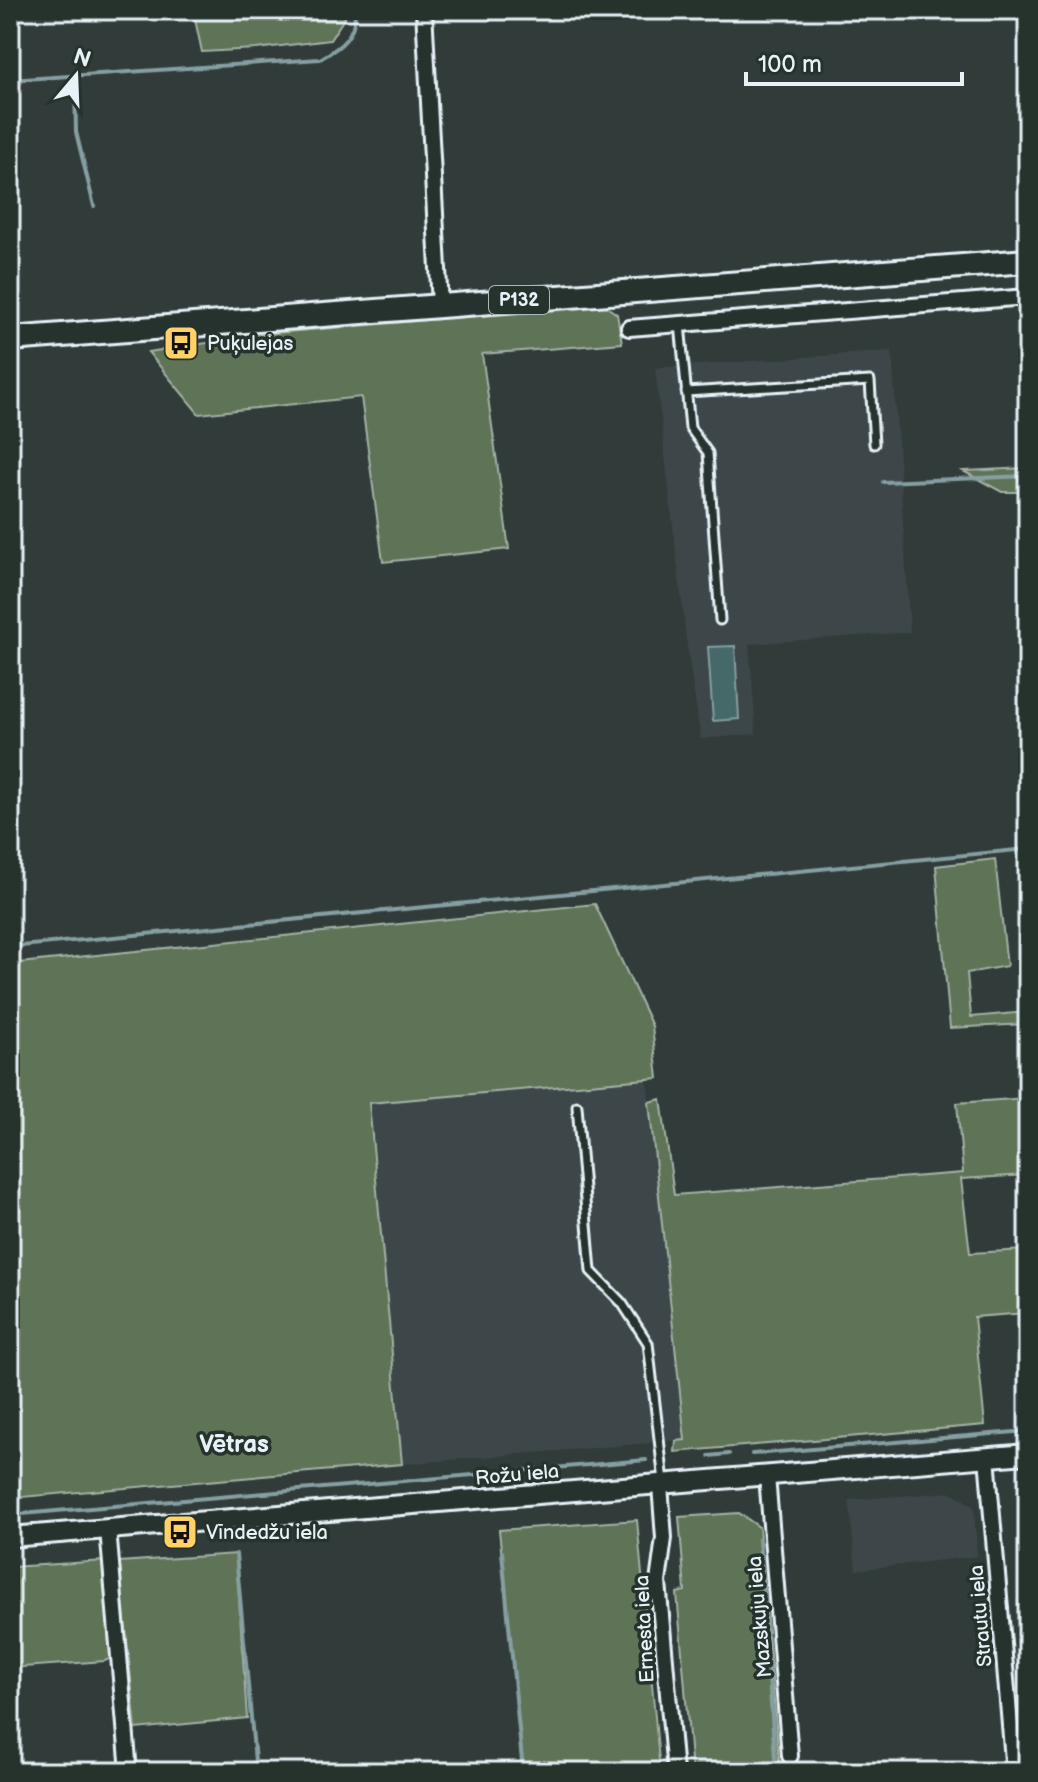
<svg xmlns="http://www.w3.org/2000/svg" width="1038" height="1782" font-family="'Balsamiq Sans',sans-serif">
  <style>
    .built { fill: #3e474a }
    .green { fill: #5f7356; stroke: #a4b2a7; stroke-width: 2 }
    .water { fill: #446868; stroke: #869fa2; stroke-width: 2 }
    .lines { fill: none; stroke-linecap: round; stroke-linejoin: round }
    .stream { stroke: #869fa2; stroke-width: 4 }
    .service-casing { stroke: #e8f1f8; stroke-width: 13 }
    .minor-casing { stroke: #e8f1f8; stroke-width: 20 }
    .tertiary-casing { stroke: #e8f1f8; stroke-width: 24 }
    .primary-casing { stroke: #e8f1f8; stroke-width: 28 }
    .service { stroke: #26332d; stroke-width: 7 }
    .minor { stroke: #26332d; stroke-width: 14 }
    .tertiary { stroke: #26332d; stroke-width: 18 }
    .primary { stroke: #26332d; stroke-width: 22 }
    .labels { text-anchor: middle; stroke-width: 7; stroke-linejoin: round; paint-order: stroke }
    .shield { fill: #26332d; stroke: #aeb8bb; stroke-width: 2 }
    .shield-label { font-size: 18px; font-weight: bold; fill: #e8f1f8 }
    .poi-label { font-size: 20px; fill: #e8f1f8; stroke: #26332d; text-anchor: start }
    .street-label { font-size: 20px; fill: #e8f1f8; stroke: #26332d }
    .quarter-label { font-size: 24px; font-weight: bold; fill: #e8f1f8; stroke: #26332d }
  </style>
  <rect width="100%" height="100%" fill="#313c3a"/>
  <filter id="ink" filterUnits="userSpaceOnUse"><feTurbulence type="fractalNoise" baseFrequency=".0125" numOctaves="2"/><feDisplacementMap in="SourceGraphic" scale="16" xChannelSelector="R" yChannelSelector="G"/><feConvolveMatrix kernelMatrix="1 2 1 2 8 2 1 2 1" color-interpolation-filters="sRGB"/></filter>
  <g filter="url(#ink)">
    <path class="built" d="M892,351L910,632L749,644L756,734L701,739L687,646L655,368Z
      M647,1080L686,1440L402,1464L369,1103Z
      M952,1492L974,1507L977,1556L856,1570L849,1500Z"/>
    <path class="green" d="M193,10H345V17L330,40L256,49L202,52Z
      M604,305L617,314L622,343L482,354L509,549L383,562L361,397L199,414L148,352L274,333Z
      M1028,468V492H1002L963,471Z
      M995,859L1007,966L967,973L971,1017L1028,1012V1024L950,1028L936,866Z
      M595,904L652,1026L658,1078L369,1103L402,1464L10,1498V964Z
      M1028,1098V1175L961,1179L970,1253L1028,1250V1313L974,1317L985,1425L675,1452L676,1441L685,1440L649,1102L661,1099L674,1195L963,1173L957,1103Z
      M739,1513L759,1527L780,1772H692L677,1593L685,1591L679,1517Z
      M637,1520L660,1772H524L499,1530Z
      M236,1554L247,1718L136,1729L119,1562Z
      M105,1561L111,1658L105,1661L10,1668V1567Z"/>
    <path class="water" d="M735,646L739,719L713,721L708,647Z"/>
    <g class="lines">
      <path class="stream" d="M75,77L76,132L94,206
        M10,80L320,59C341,47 356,36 355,10
        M883,482L1028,476
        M10,947L1028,849
        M752,1454L1028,1431
        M709,1456L729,1454
        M10,1515L646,1460
        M759,1539L776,1772
        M502,1552L523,1772
        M236,1554L256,1772"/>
      <defs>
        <path id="service" d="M680,324L690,428L708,453L720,620
          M686,392L870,381L874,444
          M577,1106L591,1271L622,1303L648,1343L664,1482"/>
        <path id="minor" d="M424,10L440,306
          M629,328L1028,297
          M987,1457L1014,1772
          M767,1476L790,1756
          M660,1485L664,1538L658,1582L675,1772
          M108,1529L129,1772"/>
        <path id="tertiary" d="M10,1537L1028,1454"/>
        <path id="primary" d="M10,339L1028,261"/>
      </defs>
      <use href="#service" class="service-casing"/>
      <use href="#minor" class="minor-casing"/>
      <use href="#tertiary" class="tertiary-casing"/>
      <use href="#primary" class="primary-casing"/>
      <use href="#service" class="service"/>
      <use href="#minor" class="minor"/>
      <use href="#tertiary" class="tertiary"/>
      <use href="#primary" class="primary"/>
    </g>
  </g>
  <defs>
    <symbol id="bus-square" viewBox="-11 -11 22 22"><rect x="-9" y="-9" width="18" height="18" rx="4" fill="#ffd166" stroke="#26332d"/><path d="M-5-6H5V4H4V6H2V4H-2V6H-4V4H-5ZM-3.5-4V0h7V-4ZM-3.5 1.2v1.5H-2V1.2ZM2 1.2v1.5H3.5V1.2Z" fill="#111"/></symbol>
  </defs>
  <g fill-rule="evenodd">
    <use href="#bus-square" x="161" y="323" width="40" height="40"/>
    <use href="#bus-square" x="160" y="1512" width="40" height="40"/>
  </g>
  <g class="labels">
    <rect class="shield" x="489" y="286" width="60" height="28" rx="6"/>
    <g class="shield-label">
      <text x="519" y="306">P132</text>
    </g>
    <g class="poi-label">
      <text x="207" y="350">Puķulejas</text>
      <text x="206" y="1539">Vīndedžu iela</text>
    </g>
    <g class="street-label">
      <text transform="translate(517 1474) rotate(-5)" y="7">Rožu iela</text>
      <text transform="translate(980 1616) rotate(-95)" y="7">Strautu iela</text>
      <text transform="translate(759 1617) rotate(-95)" y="7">Mazskuju iela</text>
      <text transform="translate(644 1629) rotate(-93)" y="7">Ernesta iela</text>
    </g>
    <g class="quarter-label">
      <text x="234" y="1452">Vētras</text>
    </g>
  </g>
  <rect width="1038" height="1782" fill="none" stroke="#26332d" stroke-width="40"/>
  <rect x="20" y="20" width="998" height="1742" fill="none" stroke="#e8f1f8" stroke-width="3" filter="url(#ink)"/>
  <g transform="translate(76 76) rotate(19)" stroke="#26332d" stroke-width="6" paint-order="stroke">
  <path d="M0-6L14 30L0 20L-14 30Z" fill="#e8f1f8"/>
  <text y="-12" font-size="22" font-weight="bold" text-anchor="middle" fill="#e8f1f8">N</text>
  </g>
  <path d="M746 72v12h216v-12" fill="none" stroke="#e8f1f8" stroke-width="4"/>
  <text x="758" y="72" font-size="24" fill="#e8f1f8" stroke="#26332d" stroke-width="6" paint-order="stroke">100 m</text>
</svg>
